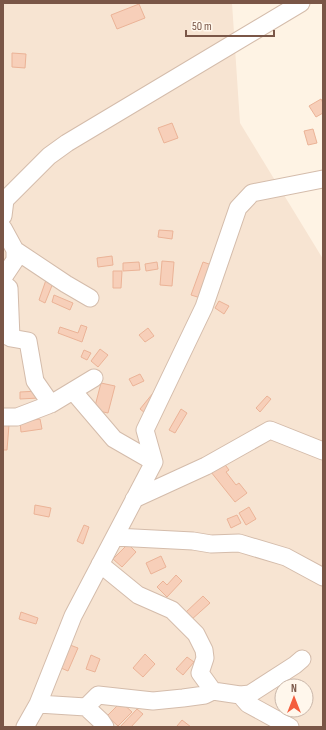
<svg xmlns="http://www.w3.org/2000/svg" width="326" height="730" font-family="'Sofia Sans Condensed',sans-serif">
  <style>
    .residential { fill: #f7e4d2; fill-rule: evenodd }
    .building { fill: #f7cfb9; stroke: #ebb397 }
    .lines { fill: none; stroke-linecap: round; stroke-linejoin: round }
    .minor-casing { stroke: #d4bcab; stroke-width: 19 }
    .minor { stroke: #fff; stroke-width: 17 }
  </style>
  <rect width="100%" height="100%" fill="#fef3e4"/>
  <path class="residential" d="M3,3H232L240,123L323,259V727H3ZM282,686H306V710H282Z"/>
  <path class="building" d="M139,4L145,18L117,29L111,15Z
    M12,53L26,54L25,68L12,67Z
    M321,99L323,103V113L316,117L309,106Z
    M172,123L178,138L164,143L158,128Z
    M313,129L317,143L308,145L304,131Z
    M159,230L173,231L172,239L158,237Z
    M112,256L113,265L98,267L97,258Z
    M162,261L174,262L172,286L160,285Z
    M139,262L140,270L123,271V263Z
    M157,262L158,269L146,271L145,264Z
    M203,262L215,266L204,299L191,295Z
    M113,271H122L121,288H113Z
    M46,280L53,283L45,303L39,300Z
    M54,295L73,303L70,310L52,302Z
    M219,301L229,306L224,314L215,308Z
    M81,325L87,327L82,342L58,333L60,327L78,333Z
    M148,328L154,336L145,342L139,335Z
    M100,349L108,355L98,367L91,361Z
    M84,350L91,353L87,360L81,357Z
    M140,374L144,381L133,386L129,379Z
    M101,383L115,386L108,413L94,410Z
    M38,391L39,398L20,399V392Z
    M153,393L158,397L145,413L140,409Z
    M267,396L271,399L260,412L256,408Z
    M181,409L187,413L175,433L169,430Z
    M40,419L42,429L21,432L20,422Z
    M3,425H9L7,450H3Z
    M223,462L229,470L226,472L236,485L239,483L247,493L235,502L211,472Z
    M35,505L51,508L49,517L34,514Z
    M249,507L256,519L246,525L239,513Z
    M237,515L241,523L231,528L227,519Z
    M84,525L89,527L83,544L77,541Z
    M128,544L136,552L122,567L113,559Z
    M161,556L166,567L151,574L146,563Z
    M176,575L182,581L167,597L157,587L163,581L167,585Z
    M203,596L210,603L191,620L185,613Z
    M21,612L38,618L36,624L19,619Z
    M70,645L78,648L68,671L61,668Z
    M145,654L155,664L143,677L133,668Z
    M91,655L100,659L95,672L86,669Z
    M187,657L194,662L183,675L176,669Z
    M121,702L132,712L118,726L107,716Z
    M137,709L143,714L131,727H120Z
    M182,720L191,727H178L177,726Z"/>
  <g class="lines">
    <defs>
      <path id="minor" d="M3,216L5,200L49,156L67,143L301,3
        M3,228L15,250V260L3,278
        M15,250L66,284L90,298
        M3,283L9,288L11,338
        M3,334L11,338L28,341L35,381L51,404
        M73,391L114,439L154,462
        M3,417H17L51,404L94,378
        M134,499L206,466L270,430L323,451
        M115,537L193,541L211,544L239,543L286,557L323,577
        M100,564L138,595L172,610L196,634L204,650L205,658L200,673L213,691L240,695L248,704L290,727
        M240,695L250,694L295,665L302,659
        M38,704L86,707L101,721L105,727
        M86,707L98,695L153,701L183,698L205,695L213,691
        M25,727L38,704L73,616L154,462L145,430L204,307L238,208L252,193L323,179"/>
    </defs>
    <use href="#minor" class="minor-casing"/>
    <use href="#minor" class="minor"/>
  </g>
  <rect width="326" height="730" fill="none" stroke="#7a5647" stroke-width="8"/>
  <g transform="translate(294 698)"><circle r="19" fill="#fff7ec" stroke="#cab7aa"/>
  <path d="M0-3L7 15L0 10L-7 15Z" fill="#f45e3d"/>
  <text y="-6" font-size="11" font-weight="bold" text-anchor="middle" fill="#7a5647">N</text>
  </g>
  <path d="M186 30v6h88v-6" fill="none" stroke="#7a5647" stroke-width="2"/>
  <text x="192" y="30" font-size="12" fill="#7a5647" stroke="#fff7ec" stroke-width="3" paint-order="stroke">50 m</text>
</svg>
